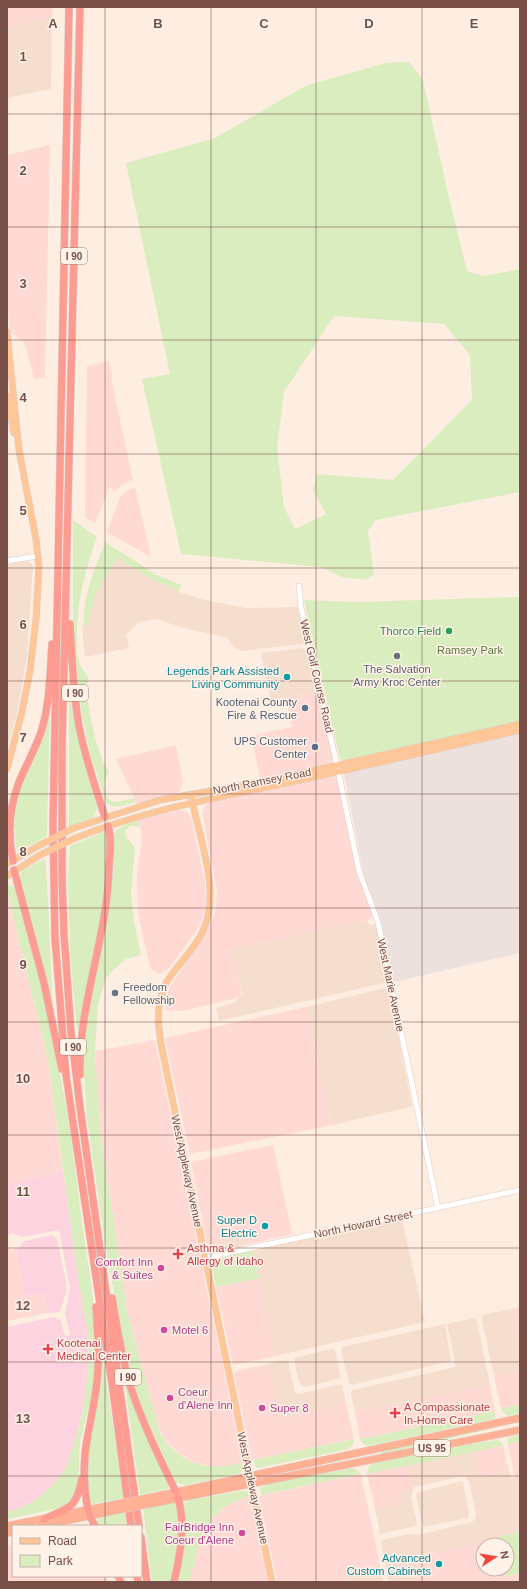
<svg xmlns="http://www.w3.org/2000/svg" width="527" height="1589" font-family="Arial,sans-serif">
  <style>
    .residential { fill: #f6decf }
    .commercial { fill: #ffd9d4 }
    .industrial { fill: #ece1dd }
    .medical { fill: #fdd3df }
    .green { fill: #d9edbe; fill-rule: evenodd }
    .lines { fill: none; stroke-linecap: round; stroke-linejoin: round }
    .tertiary-casing { stroke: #e5cabf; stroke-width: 6 }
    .primary-casing { stroke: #d9cecb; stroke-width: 7 }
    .trunk-casing { stroke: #d9cecb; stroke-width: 8 }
    .motorway-casing { stroke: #d9cecb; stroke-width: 8 }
    .tertiary { stroke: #fff; stroke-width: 5 }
    .primary { stroke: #ffc697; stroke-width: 6 }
    .trunk { stroke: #feb194; stroke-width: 7 }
    .motorway { stroke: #fe9c92; stroke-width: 7 }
    .primary-bridge-casing { stroke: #d9cecb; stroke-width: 7; stroke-linecap: butt }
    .trunk-bridge-casing { stroke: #d9cecb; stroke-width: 8; stroke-linecap: butt }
    .primary-bridge { stroke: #ffc697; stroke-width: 6 }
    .trunk-bridge { stroke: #feb194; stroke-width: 7 }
    .grid { fill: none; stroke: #774f46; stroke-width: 1; stroke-opacity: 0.55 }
    .leisure-dot { fill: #2e9e5b; stroke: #fff2e9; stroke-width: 1.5 }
    .worship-dot { fill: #6b7280; stroke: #fff2e9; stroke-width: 1.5 }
    .culture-dot { fill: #0f9aa8; stroke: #fff2e9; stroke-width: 1.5 }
    .service-dot { fill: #5c6f8a; stroke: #fff2e9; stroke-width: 1.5 }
    .health-dot { fill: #e0444e; stroke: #fff2e9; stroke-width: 1.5 }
    .hotel-dot { fill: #d1479c; stroke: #fff2e9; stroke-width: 1.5 }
    .labels { text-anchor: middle; stroke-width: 3; stroke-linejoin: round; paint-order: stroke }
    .shield { fill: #fff2e9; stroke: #a08077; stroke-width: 1 }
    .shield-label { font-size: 10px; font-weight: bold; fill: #774f46 }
    .leisure-label { font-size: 11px; fill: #27864d; stroke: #fff2e9; text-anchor: end }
    .park-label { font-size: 11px; fill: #58793a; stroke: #fff2e9 }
    .worship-label { font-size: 11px; fill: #5b616d; stroke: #fff2e9 }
    .culture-label { font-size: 11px; fill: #0d838f; stroke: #fff2e9; text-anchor: end }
    .street-label { font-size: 11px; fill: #774f46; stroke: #fff2e9 }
    .service-label { font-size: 11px; fill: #4e5e75; stroke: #fff2e9; text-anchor: end }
    .health-label { font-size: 11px; fill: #be3a42; stroke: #fff2e9; text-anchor: start }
    .hotel-label { font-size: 11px; fill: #b23c85; stroke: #fff2e9; text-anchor: start }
    .grid-label { font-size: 13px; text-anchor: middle; font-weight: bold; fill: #774f46; stroke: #fff2e9; stroke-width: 3; stroke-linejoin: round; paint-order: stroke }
  </style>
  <rect width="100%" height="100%" fill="#feeee1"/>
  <path class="residential" d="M52,17L51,89L7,98V28Z
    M117,558L154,580L182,593L205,600L247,608L298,607L305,641L303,644L242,651L233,647L228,638L183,628L157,619L139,622L126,635L129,648L85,657L82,626L88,625L95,596Z
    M25,561L31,563L33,566L27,656L18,709L9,743L7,744V565Z
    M304,648L308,651L317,691L271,701L261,653Z
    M367,920L369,925L374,924L377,927L388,982L219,1021L216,1008L237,1002V999L241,997L243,994L235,961L231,950Z
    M389,987L412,1106L411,1107L332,1125L306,1007Z
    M402,1219L425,1322L275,1356L253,1250Z
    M248,1234L250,1244L226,1250L224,1239Z
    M511,1309L520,1350V1370L494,1376L482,1320V1316L485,1314Z
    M473,1318H475L477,1321L490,1385L355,1412L351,1394L352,1390L456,1367L447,1324Z
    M445,1324L451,1361L351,1385L349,1383L341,1350L342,1347Z
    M334,1348L335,1350L341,1378L305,1387L301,1385L298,1379L294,1358Z
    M283,1360L288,1361L295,1393L299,1394L341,1384L342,1385L346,1404L280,1418L269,1364Z
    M474,1452L478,1477L509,1471L511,1478L520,1477V1532L411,1558L416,1582H389L381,1543L382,1540L408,1534L418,1535L472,1522L475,1519L476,1514L469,1481L465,1477L463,1476L414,1487L411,1497L417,1524L415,1526L380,1534L375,1509L402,1503L399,1491L412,1488L407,1465Z
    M461,1481L463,1482L469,1513L468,1518L423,1527L416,1496L417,1493Z
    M380,1564L383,1582H348L346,1572Z"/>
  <path class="commercial" d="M7,7H53L52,17L7,28Z
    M50,145L45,378L34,379L25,343L10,332L7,304V155Z
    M109,361L113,378H111L133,480L124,483L114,492L110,486L95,523L85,517L87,366Z
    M135,487L151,557L107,532L120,497L124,493Z
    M317,691L331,746L333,761L329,765L260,779L251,736L292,727L286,698Z
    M176,745L183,783L180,791L174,795L137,804L116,759Z
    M334,774L336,776L337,779L359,879L373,912V917L367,920L231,950L235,961L242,992L241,997L182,1011L165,1010V999L171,985L207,932L215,912L217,894L214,875L202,812L206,805L211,802Z
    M180,810L187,812L191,817L205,883L206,899L205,910L199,927L169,968L161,974H158L150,968L138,913L137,875L142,835L138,820Z
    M7,890L48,1061L63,1172L7,1185Z
    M306,1007L332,1125L190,1154L165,1038Z
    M155,1040L243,1463L230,1466L212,1467L193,1462L178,1453L165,1440L158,1426L127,1311L100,1127L95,1051Z
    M273,1145L292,1234L250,1244L248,1234L224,1239L226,1250L215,1252H210L208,1249L191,1162Z
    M7,1247L12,1250L16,1249L25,1296L44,1293L48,1313L7,1321Z
    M259,1278L275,1356L233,1365L216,1287Z
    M520,1307V1350L511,1309Z
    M269,1364L281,1418L346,1404L354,1439L252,1460L234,1374L236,1371Z
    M520,1370V1404L501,1409L494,1376Z
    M490,1385L495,1411L360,1439L355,1412Z
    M520,1441V1477L515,1478L508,1445Z
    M503,1446L509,1471L478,1477L474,1452Z
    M407,1465L412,1488L399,1491L402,1503L375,1509L367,1474Z
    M361,1474L380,1564L346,1572L348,1582H277L259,1496Z
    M250,1496L268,1582H189L202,1535L211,1520L226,1506L241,1498Z
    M498,1537L500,1545H483V1569H505L507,1577L520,1573V1582H416L411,1558Z
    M13,1545V1576H107L109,1582H7V1546Z"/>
  <path class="industrial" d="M520,732V953L394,982L379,914L364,878L344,773Z"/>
  <path class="medical" d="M63,1172L83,1309L88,1330L89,1361L84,1404L73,1450L65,1470L50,1488L34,1501L16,1510L7,1512V1327L55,1317L61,1321L65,1336L70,1335L65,1314L70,1288L59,1230L23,1237L12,1233L7,1236V1185Z
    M52,1235L57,1239L66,1282V1292L60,1312L48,1313L44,1293L25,1296L16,1249L20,1247L24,1241Z"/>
  <path class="green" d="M409,62L423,80L446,185L467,271L483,276L520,269V492L376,520L368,531L374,574L367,580L341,577L321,567L181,554L142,379L170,374L126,163L215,138L307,85L386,63ZM334,316L444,324L470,355L472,400L393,480L317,474L313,490L326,514L295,529L284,507L277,447L284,392Z
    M73,520L97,537C85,571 76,603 77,640C77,647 77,657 80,664C82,669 85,673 88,677C89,683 86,687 87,692C88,710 98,759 109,771L104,783C107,809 115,802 134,798L136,802C125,805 115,811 106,802L90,754L81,709L73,630Z
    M105,542L155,574L181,585L179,591L153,580L117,558L95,596L88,625L84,626C82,597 95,569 105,542Z
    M520,597V721L343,761L340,759L304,600L357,602Z
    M69,678L71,679L73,706L77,731L97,808L94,817L69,827Z
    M50,707L47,836L19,852L16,847L14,826L18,795L43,736Z
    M138,821L140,828C136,826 132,824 128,828C119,836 134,842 135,849L131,893L134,921L141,955L126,959L111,972L105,980L98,1005L95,1051L100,1127L127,1311L160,1433C180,1465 207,1471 242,1463L243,1470L238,1474L186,1485L176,1483L137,1398L125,1357L102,1224L87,1117L82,1045L89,999L105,931L110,905L113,868V835H115C118,824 129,824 138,821Z
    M103,832L107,834L105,900L79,1029L77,1031L70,951L68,881L70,846Z
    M45,858L47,883L53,1005H52L20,876L22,871Z
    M7,884L15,887L17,891L51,1027L63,1089L70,1129L83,1231L91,1281L95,1321L96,1360L94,1386L80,1442L78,1486L75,1496L69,1504L62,1508L7,1519V1512L16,1510L34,1501L50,1488L65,1470L79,1427L84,1404L89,1361L88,1330L84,1315L75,1256L48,1061L7,890Z
    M253,1250L259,1278L216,1287L212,1266L214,1260Z
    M102,1353L124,1498L93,1504L89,1501L87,1473L88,1451Z
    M124,1378H126L168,1484V1488L167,1489L140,1495Z
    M520,1404V1413L508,1416L503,1413L501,1409Z
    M495,1411L496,1417L494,1419L368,1446L363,1444L360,1439Z
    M493,1427L494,1428L491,1429L382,1454L381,1452L418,1442Z
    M520,1434V1441L508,1445V1438Z
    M354,1439L353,1445L349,1449L258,1468L255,1467L253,1460Z
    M496,1440L500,1441L503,1446L367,1474L369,1466L374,1463L445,1448Z
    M350,1468L355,1469L361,1474L261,1495L260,1487L266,1486V1484L315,1474L333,1472Z
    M241,1491H247L249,1496C227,1501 211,1516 202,1535L189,1582H176L183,1504L189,1500Z
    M175,1502L176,1503L179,1525V1541L171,1582H152L143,1507Z
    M125,1510L127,1526H97V1518Z
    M520,1532V1573L506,1577L505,1569H507V1545H500L498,1537Z"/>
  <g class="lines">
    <defs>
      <path id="tertiary" d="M7,561L38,556
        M299,586L301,608L336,761L359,871L378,922L438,1208
        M205,1258L520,1190"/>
      <path id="primary" d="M7,332L19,450L36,539L39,567L36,619L30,671L22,712L7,769
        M7,396L14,433
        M191,795C198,836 222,891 203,931C194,950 177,965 166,983C151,1013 162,1047 168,1078L272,1582
        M74,828L160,800L272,780L520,724
        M73,839C142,811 214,798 287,783C365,766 442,748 520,730
        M7,864L40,845
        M7,876L40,855"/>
      <path id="trunk" d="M148,1498L520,1418
        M149,1504L520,1430
        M7,1526L117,1504
        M41,1526L117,1510
        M7,1533L13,1532"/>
      <path id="motorway" d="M69,7L53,824L55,939L66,1075L113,1391L131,1526
        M80,7L62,750V877L64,934L71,1032L80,1107L139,1526
        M70,624C72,658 73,692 79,726C85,757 95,787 105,817
        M13,861C8,836 9,809 18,785C25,766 36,749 42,729C50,702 50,672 52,644
        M14,870L44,983L62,1069
        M80,1075C78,1004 108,937 109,866C110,853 112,838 108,826
        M112,1298C117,1326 121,1356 130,1385C142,1422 159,1457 176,1492
        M88,1510C83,1485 83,1459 88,1434C91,1419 94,1405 96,1389C100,1362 98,1335 96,1307
        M90,1516L95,1526
        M44,1519C70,1507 76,1509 82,1479
        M141,1537L147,1582
        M118,1576L121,1582
        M137,1576L138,1582
        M174,1582C180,1556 186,1525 178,1498"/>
    </defs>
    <use href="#tertiary" class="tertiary-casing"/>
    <use href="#primary" class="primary-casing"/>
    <use href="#trunk" class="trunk-casing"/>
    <use href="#motorway" class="motorway-casing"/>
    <use href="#tertiary" class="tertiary"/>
    <use href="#primary" class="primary"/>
    <use href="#trunk" class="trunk"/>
    <use href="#motorway" class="motorway"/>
    <defs>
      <path id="primary-bridge" d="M40,845L74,828
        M40,855L73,839"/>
      <path id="trunk-bridge" d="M117,1504L148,1498
        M117,1510L149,1504"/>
    </defs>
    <use href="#primary-bridge" class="primary-bridge-casing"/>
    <use href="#trunk-bridge" class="trunk-bridge-casing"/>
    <use href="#primary-bridge" class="primary-bridge"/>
    <use href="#trunk-bridge" class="trunk-bridge"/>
  </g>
  <path class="grid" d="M105,7V1526M211,7V1582M316,7V1582M422,7V1582M7,114H520M7,227H520M7,340H520M7,454H520M7,568H520M7,681H520M7,794H520M7,908H520M7,1022H520M7,1135H520M7,1248H520M7,1362H520M7,1476H520M105,1576V1582"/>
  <circle class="leisure-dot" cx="449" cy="631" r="4"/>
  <g class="worship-dot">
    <circle cx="397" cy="656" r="4"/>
    <circle cx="115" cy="993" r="4"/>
  </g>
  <g class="culture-dot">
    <circle cx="287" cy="677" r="4"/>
    <circle cx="265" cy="1226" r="4"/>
    <circle cx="439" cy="1564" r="4"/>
  </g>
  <g class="service-dot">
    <circle cx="305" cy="708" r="4"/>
    <circle cx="315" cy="747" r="4"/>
  </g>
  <g class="health-dot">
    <path d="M176 1248h4v4h4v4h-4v4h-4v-4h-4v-4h4z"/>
    <path d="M46 1343h4v4h4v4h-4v4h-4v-4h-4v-4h4z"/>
    <path d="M393 1407h4v4h4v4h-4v4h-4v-4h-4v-4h4z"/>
  </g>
  <g class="hotel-dot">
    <circle cx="161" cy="1268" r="4"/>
    <circle cx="164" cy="1330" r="4"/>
    <circle cx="170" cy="1398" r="4"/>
    <circle cx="262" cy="1408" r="4"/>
    <circle cx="242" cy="1533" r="4"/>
  </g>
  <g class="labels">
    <g class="shield">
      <rect x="61" y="248" width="26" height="16" rx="3"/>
      <rect x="62" y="685" width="26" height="16" rx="3"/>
      <rect x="60" y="1039" width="26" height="16" rx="3"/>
      <rect x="115" y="1369" width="26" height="16" rx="3"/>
      <rect x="414" y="1440" width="36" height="16" rx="3"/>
    </g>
    <g class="shield-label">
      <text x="74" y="260">I 90</text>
      <text x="75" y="697">I 90</text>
      <text x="73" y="1051">I 90</text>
      <text x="128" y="1381">I 90</text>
      <text x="432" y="1452">US 95</text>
    </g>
    <g class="leisure-label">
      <text x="441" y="635">Thorco Field</text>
    </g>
    <g class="park-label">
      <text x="470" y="654">Ramsey Park</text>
    </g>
    <g class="worship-label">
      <text x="397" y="673">The Salvation<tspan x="397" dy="13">Army Kroc Center</tspan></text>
      <text x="123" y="991" text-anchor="start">Freedom<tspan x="123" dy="13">Fellowship</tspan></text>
    </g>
    <g class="culture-label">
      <text x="279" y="675">Legends Park Assisted<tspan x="279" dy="13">Living Community</tspan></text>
      <text x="257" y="1224">Super D<tspan x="257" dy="13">Electric</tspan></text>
      <text x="431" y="1562">Advanced<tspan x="431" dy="13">Custom Cabinets</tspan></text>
    </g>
    <g class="street-label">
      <text transform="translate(317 676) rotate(77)" y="4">West Golf Course Road</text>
      <text transform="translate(262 781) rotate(-11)" y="4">North Ramsey Road</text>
      <text transform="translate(391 985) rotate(78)" y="4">West Marie Avenue</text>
      <text transform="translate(187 1171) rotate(78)" y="4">West Appleway Avenue</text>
      <text transform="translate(363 1224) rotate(-12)" y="4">North Howard Street</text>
      <text transform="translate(253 1488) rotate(78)" y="4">West Appleway Avenue</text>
    </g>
    <g class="service-label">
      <text x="297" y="706">Kootenai County<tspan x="297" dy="13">Fire &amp; Rescue</tspan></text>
      <text x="307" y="745">UPS Customer<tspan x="307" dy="13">Center</tspan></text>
    </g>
    <g class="health-label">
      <text x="187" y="1252">Asthma &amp;<tspan x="187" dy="13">Allergy of Idaho</tspan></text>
      <text x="57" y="1347">Kootenai<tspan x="57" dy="13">Medical Center</tspan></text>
      <text x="404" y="1411">A Compassionate<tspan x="404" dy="13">In-Home Care</tspan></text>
    </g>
    <g class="hotel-label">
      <text x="153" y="1266" text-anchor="end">Comfort Inn<tspan x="153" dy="13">&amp; Suites</tspan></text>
      <text x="172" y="1334">Motel 6</text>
      <text x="178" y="1396">Coeur<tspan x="178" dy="13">d'Alene Inn</tspan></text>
      <text x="270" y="1412">Super 8</text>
      <text x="234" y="1531" text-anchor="end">FairBridge Inn<tspan x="234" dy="13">Coeur d'Alene</tspan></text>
    </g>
  </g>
  <g class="grid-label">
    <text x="53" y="28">A</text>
    <text x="158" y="28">B</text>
    <text x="264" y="28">C</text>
    <text x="369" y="28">D</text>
    <text x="474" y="28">E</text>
    <text x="23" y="61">1</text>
    <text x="23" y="175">2</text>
    <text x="23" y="288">3</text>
    <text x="23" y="402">4</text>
    <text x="23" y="515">5</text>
    <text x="23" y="629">6</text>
    <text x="23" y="742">7</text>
    <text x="23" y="856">8</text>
    <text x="23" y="969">9</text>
    <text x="23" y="1083">10</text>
    <text x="23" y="1196">11</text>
    <text x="23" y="1310">12</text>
    <text x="23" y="1423">13</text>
  </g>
  <rect width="527" height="1589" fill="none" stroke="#774f46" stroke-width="16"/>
  <rect x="12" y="1525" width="130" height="52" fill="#fff2e9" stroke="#c9b1a8"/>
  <rect x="20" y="1538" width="20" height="6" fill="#ffc697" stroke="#c9b1a8"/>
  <text x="48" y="1545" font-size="12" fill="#774f46">Road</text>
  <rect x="20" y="1555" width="20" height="12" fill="#d9edbe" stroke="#c9b1a8"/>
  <text x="48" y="1565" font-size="12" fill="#774f46">Park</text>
  <g transform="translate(495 1557) rotate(78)"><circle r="19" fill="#fff2e9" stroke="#c9b1a8"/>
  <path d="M0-3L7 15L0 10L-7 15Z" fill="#f3443b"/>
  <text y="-6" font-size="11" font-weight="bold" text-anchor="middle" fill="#774f46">N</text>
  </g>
</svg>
